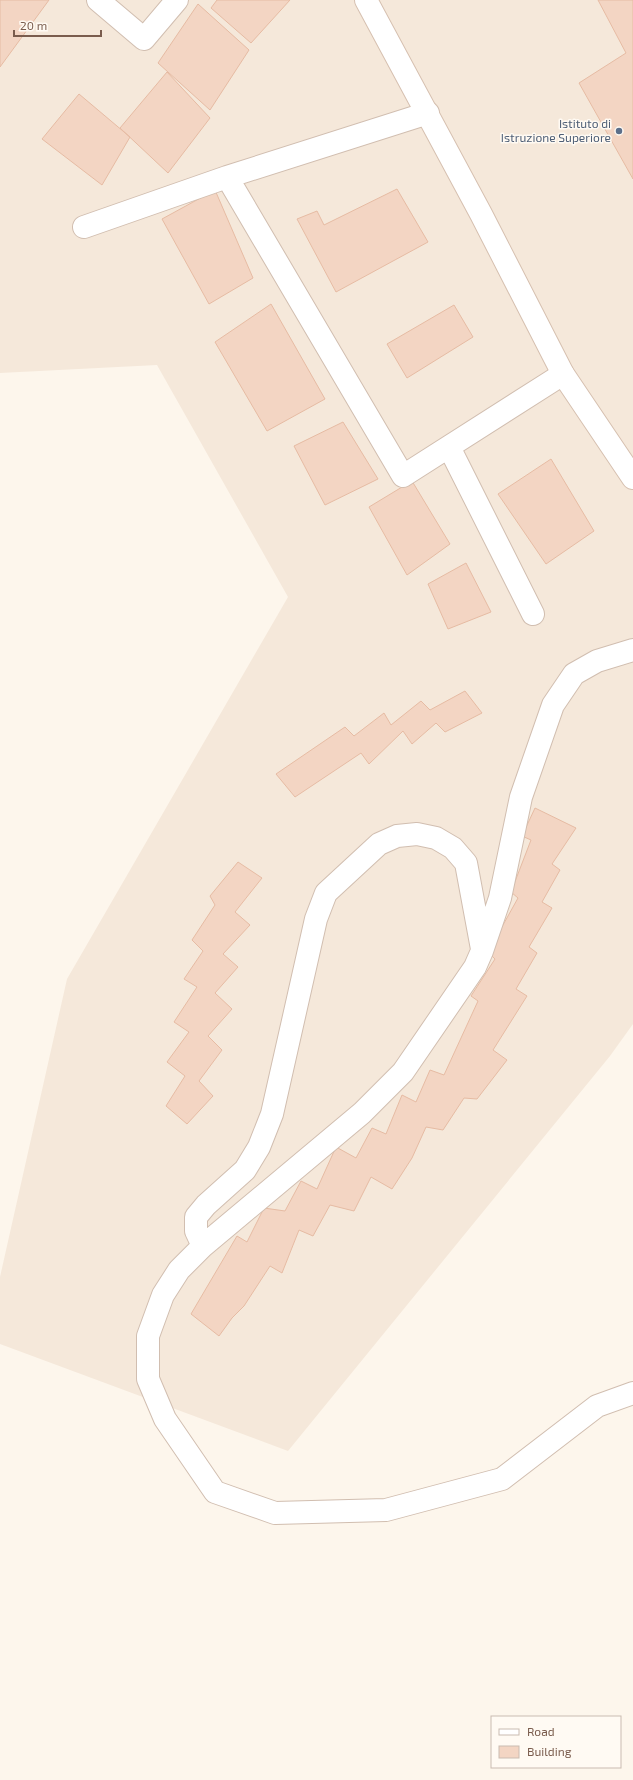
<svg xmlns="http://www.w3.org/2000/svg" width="633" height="1780" font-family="'Exo 2',sans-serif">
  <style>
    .residential { fill: #f5e8da }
    .building { fill: #f3d5c3; stroke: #e6bba3 }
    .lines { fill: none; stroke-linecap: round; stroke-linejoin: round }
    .street-casing { stroke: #d1beb0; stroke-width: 24 }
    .secondary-casing { stroke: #d6c0b0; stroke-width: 24 }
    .street { stroke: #fff; stroke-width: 22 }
    .secondary { stroke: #fff; stroke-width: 22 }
    .service-dot { fill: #5c6f8a; stroke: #fffaf3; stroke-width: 1.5 }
    .labels { text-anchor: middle; stroke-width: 3; stroke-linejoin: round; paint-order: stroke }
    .service-label { font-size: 12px; fill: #4e5e75; stroke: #fffaf3; text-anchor: end }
  </style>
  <rect width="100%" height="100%" fill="#fdf6ec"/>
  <path class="residential" d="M0,0H633V1024L610,1056L288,1451L0,1344V1277L67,979L288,597L157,365L0,373Z"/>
  <path class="building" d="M0,0H49L0,67Z
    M217,0H290L251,43L211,8Z
    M598,0H633V179L579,83L626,53Z
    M198,4L249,50L210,110L158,63Z
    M167,72L210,118L168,173L120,128Z
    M79,94L130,137L102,185L42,139Z
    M397,189L428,242L336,292L297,219L317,211L324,225Z
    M215,190L253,278L209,304L162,219Z
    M271,304L325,399L267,431L215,342Z
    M454,305L473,337L407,378L387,344Z
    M343,422L378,479L325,505L294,446Z
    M551,459L594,531L546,564L498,494Z
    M412,481L450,544L407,575L369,507Z
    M466,563L491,612L448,629L428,584Z
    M465,691L482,713L445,732L436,723L412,744L403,731L369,764L361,753L295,797L276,774L345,727L354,736L384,713L391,725L421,701L430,710Z
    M535,808L576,828L552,864L560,870L542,902L552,908L529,947L537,953L516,989L527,996L493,1050L507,1060L477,1099L464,1098L443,1130L426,1127L412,1158L392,1189L371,1177L354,1211L330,1205L313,1236L299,1230L282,1273L270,1266L244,1306L232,1318L219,1336L191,1314L237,1236L247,1242L264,1208L285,1211L301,1181L317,1189L336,1147L356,1158L372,1128L386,1134L402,1095L416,1102L430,1070L444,1075L478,1001L471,996L495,959L488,952L518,898L511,892L531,840L522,836Z
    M238,862L262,878L235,912L250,925L223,954L238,967L215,993L232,1009L208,1036L222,1050L199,1081L213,1096L187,1124L166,1106L185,1076L167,1062L189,1032L174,1022L197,987L184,979L203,951L192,940L215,905L210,896Z"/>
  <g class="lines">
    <defs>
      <path id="street" d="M98,0L144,39L177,0
        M428,113L227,177L403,476L563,374
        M84,227L227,177
        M449,447L533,614
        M633,650L597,661L574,674L553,705L521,797L500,898L482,951L475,967L403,1072L362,1113L203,1246L179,1270L163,1295L148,1336V1379L165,1419L215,1492L275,1513L386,1510L502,1479L597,1406L633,1393
        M203,1246L196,1231V1217L206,1205L245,1170L259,1147L272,1114L316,919L326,893L379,844L397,836L417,834L436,838L453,848L466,863L482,949"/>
      <path id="secondary" d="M366,0L481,214L563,374L633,478"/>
    </defs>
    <use href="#street" class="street-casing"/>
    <use href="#secondary" class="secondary-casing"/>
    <use href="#street" class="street"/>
    <use href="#secondary" class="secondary"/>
  </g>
  <circle class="service-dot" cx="619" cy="131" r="4"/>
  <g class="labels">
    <g class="service-label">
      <text x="611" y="128">Istituto di<tspan x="611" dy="14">Istruzione Superiore</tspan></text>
    </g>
  </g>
  <rect x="491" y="1716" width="130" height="52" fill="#fffaf3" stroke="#cabbb1"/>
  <rect x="499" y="1729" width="20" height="6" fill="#ffffff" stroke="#cabbb1"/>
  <text x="527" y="1736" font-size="12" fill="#7a5c4d">Road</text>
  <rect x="499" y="1746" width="20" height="12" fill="#f3d5c3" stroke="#cabbb1"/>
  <text x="527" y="1756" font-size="12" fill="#7a5c4d">Building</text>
  <path d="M14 30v6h87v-6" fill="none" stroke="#7a5c4d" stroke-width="2"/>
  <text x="20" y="30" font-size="12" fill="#7a5c4d" stroke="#fffaf3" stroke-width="3" paint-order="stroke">20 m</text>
</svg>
